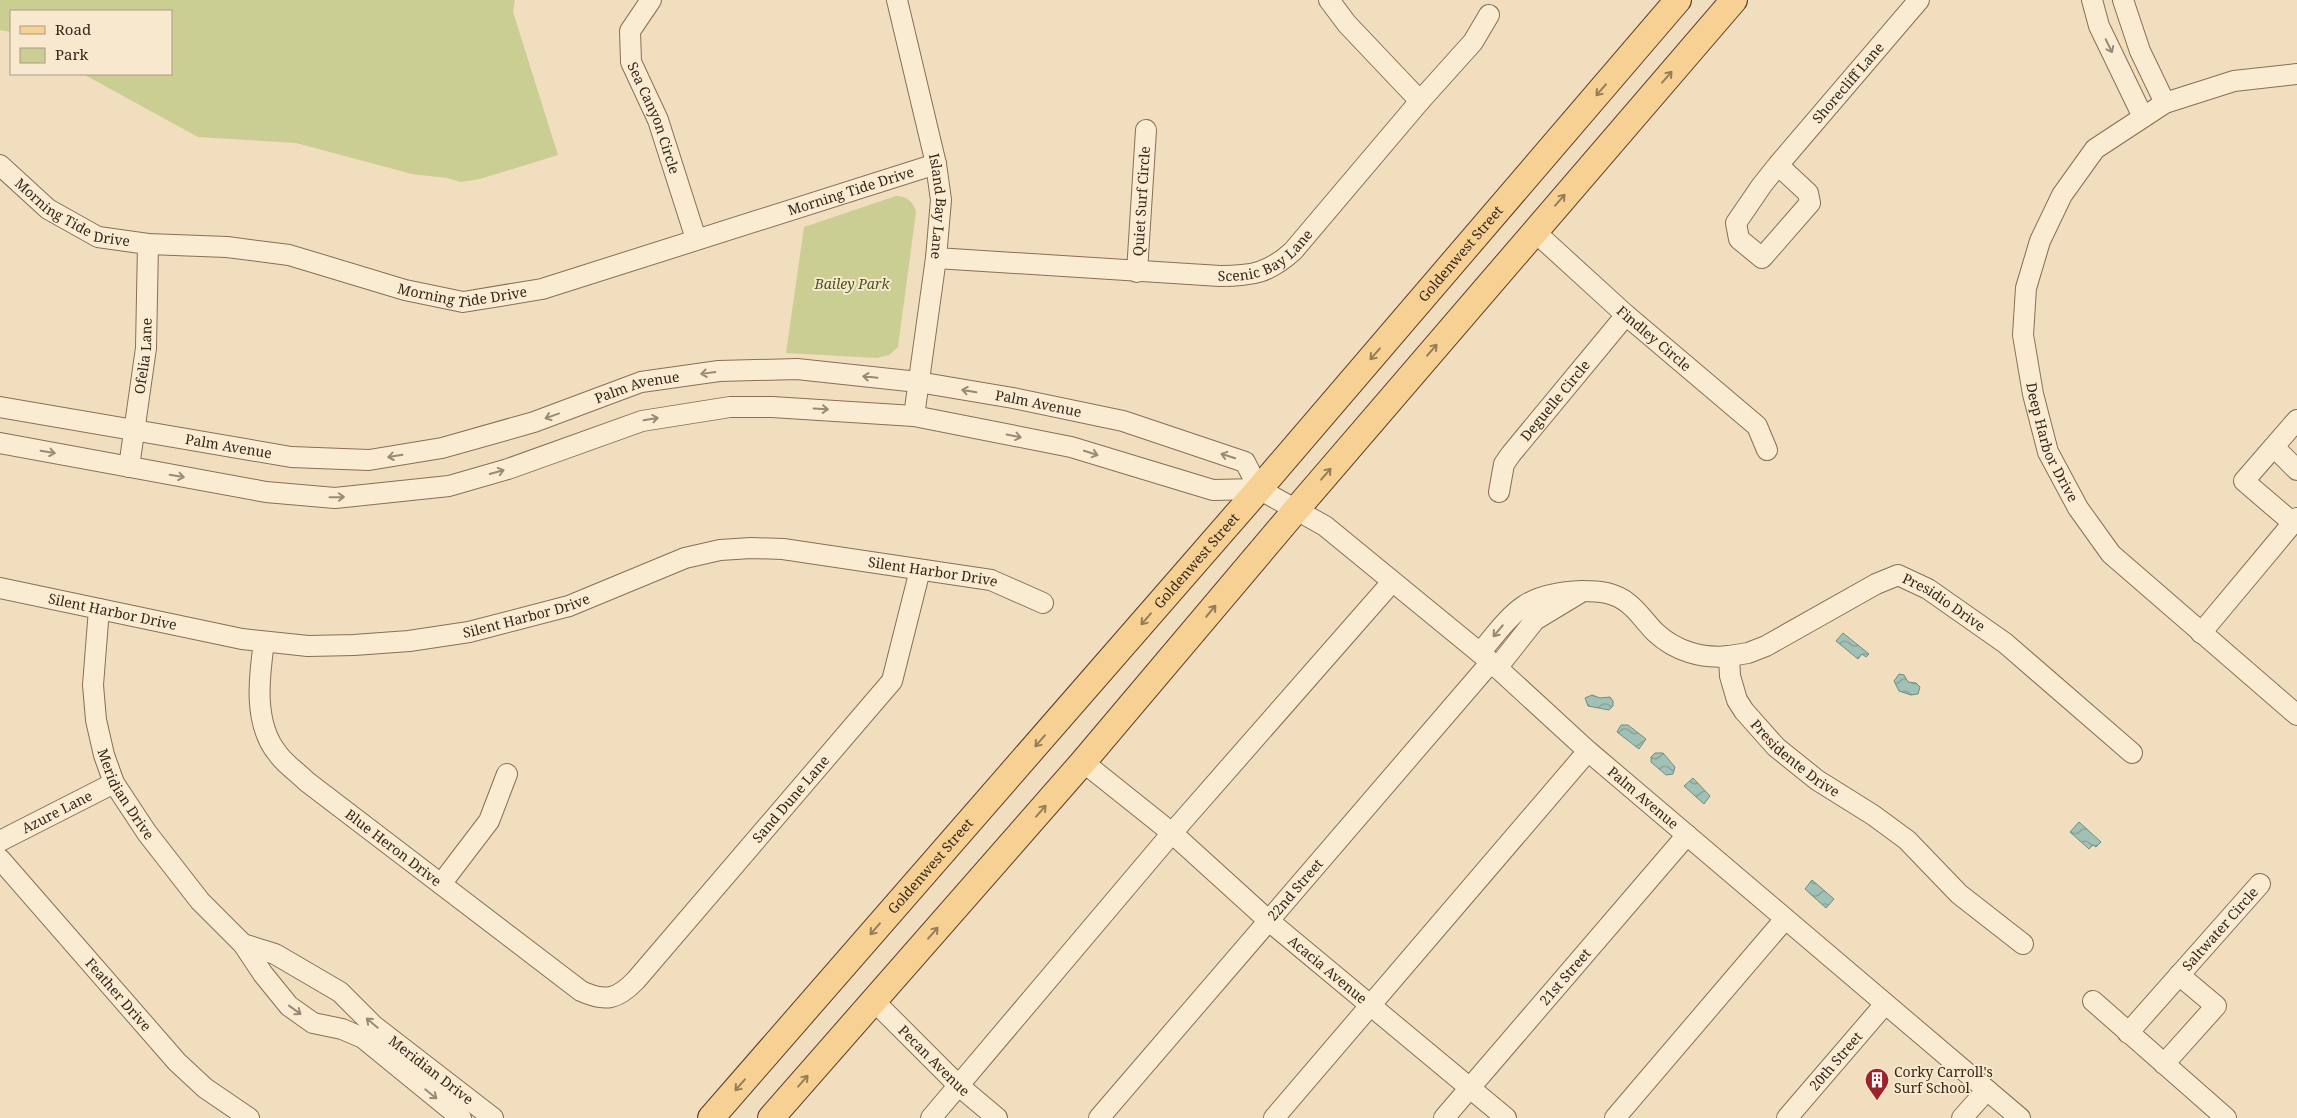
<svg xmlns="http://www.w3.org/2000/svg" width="2297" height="1118" font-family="'Noto Serif',serif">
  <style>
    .green { fill: #cbce92 }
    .water { fill: url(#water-waves); stroke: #698f83 }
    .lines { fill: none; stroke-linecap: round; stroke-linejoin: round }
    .minor-casing { stroke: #896e56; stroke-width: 22 }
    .major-casing { stroke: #563c2b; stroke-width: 28 }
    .minor { stroke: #faecd2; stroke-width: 20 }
    .major { stroke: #f6d193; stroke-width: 26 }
    .oneway { stroke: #988a76 }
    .oneway2 { stroke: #967c57 }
    .labels { text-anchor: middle; stroke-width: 4; stroke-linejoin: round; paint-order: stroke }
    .street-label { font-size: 14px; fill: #37271b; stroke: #f7e8ce }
    .park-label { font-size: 14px; font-style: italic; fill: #4b5521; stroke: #f7e8ce }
    .poi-label { font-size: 14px; fill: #37271b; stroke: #f7e8ce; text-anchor: start }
  </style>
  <defs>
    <pattern id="water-waves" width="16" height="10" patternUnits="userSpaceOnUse" patternTransform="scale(1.25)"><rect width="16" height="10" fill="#a2c1b6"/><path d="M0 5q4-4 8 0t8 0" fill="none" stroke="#859d93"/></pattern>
  </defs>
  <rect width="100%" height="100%" fill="#f0debe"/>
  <path class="green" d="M0,0H515L513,12L558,155L480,179L461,182L447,178L412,174L296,143L198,137L83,74H171V11H11V32L0,30Z
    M896,196C906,196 914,202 916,212L898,347L889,355L877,358L786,353L804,227Z"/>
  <path class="water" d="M1843,633L1869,654L1866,657L1862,654L1858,659L1836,641Z
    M1899,674L1904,675L1908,682L1916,683L1920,687L1918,694L1911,695L1899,691L1894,681Z
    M1592,695L1600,698L1610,697L1613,701V706L1609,710L1588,706L1585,698Z
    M1621,725H1628L1646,739L1639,749L1617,732Z
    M1655,753H1663L1675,767L1673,774L1666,775L1651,762V757Z
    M1693,778L1710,796L1704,804L1684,786Z
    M2079,822L2101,842L2096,847L2093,845L2089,849L2070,832Z
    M1812,880L1834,899L1826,908L1805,889Z"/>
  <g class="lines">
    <defs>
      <g id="minor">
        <path id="s1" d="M651,0L630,31L631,62L658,120L696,239"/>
        <path id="s2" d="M897,0L936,164L941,200L936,258L914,416"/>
        <path d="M1329,0L1347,24L1420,101"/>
        <path d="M2092,0L2099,26L2143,117"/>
        <path d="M2123,0L2140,51L2165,103"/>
        <path id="s3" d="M2297,74L2234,81L2165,103L2095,149L2062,195L2040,241L2026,288L2023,335L2033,394L2048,452L2078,508L2111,554L2297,715"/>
        <path id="s4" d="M0,165L48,209L98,237L148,244L227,247L289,255L405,290L463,302L542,289L936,164"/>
        <path id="s5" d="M1778,165L1808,193L1810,203L1762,258L1739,239L1736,223L1762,185L1778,165L1919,0"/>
        <path id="s6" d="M1534,231L1626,315L1757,426L1767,450"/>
        <path id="s7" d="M936,258L1220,276C1252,276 1269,273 1293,251L1420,101L1473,42L1489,15"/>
        <path id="s8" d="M1137,272L1146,130"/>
        <path id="s9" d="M0,407L291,457L369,460L442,448L534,422L641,382L719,371L797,369L918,382L1013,398L1123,421L1245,462L1259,489"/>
        <path id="s10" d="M0,443L266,492L335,498L449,486L508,469L642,421L730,407H772L914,416L1071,447L1213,490L1259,489L1325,526L1491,662L1588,751L2020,1118"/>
        <path d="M2274,447L2297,470"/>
        <path id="s11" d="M129,467L146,348L148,244"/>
        <path id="s12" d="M1499,492L1504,464L1511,454L1626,315"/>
        <path d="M2293,523L2244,481L2297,420"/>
        <path id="s13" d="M0,588L242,639L308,646L354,645L409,641L469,632L569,606L685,558L720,550L751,548L783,549L991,580L1043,603"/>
        <path id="s14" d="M99,609L93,685L96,720L104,755L114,783L147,833L200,901L243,944L263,974L289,1006L313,1023L342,1029L363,1038L461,1118"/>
        <path d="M2201,633L2297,518"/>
        <path id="s15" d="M264,642C259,677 253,724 278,754C285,764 297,772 306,781L581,991C605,1002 617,1000 636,980L892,681L920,570"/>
        <path id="s16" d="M1480,653C1514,611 1525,593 1582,591C1599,591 1615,592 1629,604C1639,612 1646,623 1655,632C1675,651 1702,659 1729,656L1730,676L1737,700L1744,711L1776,747L1817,780L1873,815L1907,840L1959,894L2023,944"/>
        <path id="s17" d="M1729,656L1748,653L1766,646L1876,584L1898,575L1928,589L2005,643L2132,753"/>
        <path d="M1497,668L1535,620L1578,594"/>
        <path id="s18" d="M1083,762L1172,833L1269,921L1506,1118"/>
        <path id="s19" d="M0,841L114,783"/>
        <path id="s20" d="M0,859L177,1062L205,1088L249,1118"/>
        <path d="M441,884L489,821L507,774"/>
        <path id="s21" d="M243,944L275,954L340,992L374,1026L493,1118"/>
        <path id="s22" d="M873,1000L959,1086L997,1118"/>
        <path d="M2093,1001L2226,1118"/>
        <path id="s23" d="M2128,1033L2260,884"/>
        <path d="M2164,1064L2216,1006L2179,975"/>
        <path d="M931,1118L1172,833L1392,582"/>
        <path id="s24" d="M1099,1118L1491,662"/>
        <path d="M1274,1118L1588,751"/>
        <path id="s25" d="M1444,1118L1687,835"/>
        <path d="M1615,1118L1785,919"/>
        <path id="s26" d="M1787,1118L1885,1004"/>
        <path d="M1962,1118L1987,1090"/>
      </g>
      <g id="major">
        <path id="s27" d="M711,1118L1259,489L1678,0"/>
        <path d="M771,1118L1083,762L1295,511L1734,0"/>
      </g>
    </defs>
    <use href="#minor" class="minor-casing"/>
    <use href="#major" class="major-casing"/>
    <use href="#minor" class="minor"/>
    <use href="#major" class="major"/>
  </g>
  <defs><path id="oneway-shaft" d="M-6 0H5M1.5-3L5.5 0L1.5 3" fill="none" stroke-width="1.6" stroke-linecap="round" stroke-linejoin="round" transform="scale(1.25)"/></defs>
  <g class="oneway">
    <use href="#oneway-shaft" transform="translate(2109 46) rotate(64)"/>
    <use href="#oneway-shaft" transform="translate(708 373) rotate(172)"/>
    <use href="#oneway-shaft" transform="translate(870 377) rotate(-174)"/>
    <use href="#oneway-shaft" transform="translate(969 391) rotate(-170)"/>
    <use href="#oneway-shaft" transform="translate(821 409) rotate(3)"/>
    <use href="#oneway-shaft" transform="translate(552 416) rotate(160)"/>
    <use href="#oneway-shaft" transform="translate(651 419) rotate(-10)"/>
    <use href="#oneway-shaft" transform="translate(1014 436) rotate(11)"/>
    <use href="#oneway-shaft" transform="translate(48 452) rotate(10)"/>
    <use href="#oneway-shaft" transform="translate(1091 453) rotate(17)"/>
    <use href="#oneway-shaft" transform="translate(395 456) rotate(171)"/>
    <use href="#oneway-shaft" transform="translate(1228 456) rotate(-162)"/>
    <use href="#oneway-shaft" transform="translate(497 472) rotate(-16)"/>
    <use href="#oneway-shaft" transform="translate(177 476) rotate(10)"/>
    <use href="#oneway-shaft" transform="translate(337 497) rotate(-1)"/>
    <use href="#oneway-shaft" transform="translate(1498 631) rotate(130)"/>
    <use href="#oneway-shaft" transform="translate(295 1010) rotate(36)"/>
    <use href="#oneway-shaft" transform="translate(372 1023) rotate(-140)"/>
    <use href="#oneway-shaft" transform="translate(431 1094) rotate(39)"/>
  </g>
  <g class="oneway2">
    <use href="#oneway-shaft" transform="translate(1667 77) rotate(-49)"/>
    <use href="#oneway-shaft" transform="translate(1601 90) rotate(131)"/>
    <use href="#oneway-shaft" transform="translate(1560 200) rotate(-49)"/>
    <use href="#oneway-shaft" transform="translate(1432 350) rotate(-49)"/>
    <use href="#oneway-shaft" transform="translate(1375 354) rotate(131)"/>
    <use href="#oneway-shaft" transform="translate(1326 474) rotate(-49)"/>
    <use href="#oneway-shaft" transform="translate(1211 611) rotate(-50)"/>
    <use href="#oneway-shaft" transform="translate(1146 619) rotate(131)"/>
    <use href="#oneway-shaft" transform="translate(1040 741) rotate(131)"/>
    <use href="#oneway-shaft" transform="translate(1041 811) rotate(-49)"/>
    <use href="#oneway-shaft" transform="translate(875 929) rotate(131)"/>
    <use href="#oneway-shaft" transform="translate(933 933) rotate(-49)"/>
    <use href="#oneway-shaft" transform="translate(803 1081) rotate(-49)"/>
    <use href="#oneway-shaft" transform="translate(740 1085) rotate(131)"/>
  </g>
  <defs>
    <symbol id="building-pin" viewBox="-11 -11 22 30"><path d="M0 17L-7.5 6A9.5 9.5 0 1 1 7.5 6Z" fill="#9b232c" stroke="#f7e8ce"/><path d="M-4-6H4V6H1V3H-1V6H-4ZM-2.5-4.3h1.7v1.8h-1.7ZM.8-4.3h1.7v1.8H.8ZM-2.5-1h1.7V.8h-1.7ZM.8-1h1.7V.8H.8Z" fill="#fff"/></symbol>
  </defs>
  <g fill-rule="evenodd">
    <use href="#building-pin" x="1863" y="1066" width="28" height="38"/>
  </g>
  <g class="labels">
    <g class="street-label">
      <text dy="5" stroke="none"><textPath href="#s5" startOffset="350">Shorecliff Lane</textPath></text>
      <text dy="5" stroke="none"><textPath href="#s1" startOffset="129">Sea Canyon Circle</textPath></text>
      <text dy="5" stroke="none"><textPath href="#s4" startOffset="899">Morning Tide Drive</textPath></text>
      <text dy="5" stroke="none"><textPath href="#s8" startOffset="71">Quiet Surf Circle</textPath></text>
      <text dy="5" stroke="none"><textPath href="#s2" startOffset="211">Island Bay Lane</textPath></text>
      <text dy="5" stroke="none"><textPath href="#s4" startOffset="89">Morning Tide Drive</textPath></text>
      <text dy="5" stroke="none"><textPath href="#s7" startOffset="336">Scenic Bay Lane</textPath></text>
      <text dy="5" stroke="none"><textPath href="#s27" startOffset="1144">Goldenwest Street</textPath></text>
      <text dy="5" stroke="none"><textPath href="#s4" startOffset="494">Morning Tide Drive</textPath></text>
      <text dy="5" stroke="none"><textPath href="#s6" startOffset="161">Findley Circle</textPath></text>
      <text dy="5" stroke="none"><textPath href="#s11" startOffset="112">Ofelia Lane</textPath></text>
      <text dy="5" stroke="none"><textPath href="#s9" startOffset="652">Palm Avenue</textPath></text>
      <text dy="5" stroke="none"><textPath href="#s12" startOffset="110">Deguelle Circle</textPath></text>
      <text dy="5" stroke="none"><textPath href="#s9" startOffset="1058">Palm Avenue</textPath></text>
      <text dy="5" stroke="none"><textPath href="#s3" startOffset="535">Deep Harbor Drive</textPath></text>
      <text dy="5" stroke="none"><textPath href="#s9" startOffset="232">Palm Avenue</textPath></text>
      <text dy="5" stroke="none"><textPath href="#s27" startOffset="739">Goldenwest Street</textPath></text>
      <text dy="5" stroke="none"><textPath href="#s13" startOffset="955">Silent Harbor Drive</textPath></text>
      <text dy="5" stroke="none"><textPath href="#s17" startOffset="242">Presidio Drive</textPath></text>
      <text dy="5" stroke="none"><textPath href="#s13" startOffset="115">Silent Harbor Drive</textPath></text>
      <text dy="5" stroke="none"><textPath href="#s13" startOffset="535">Silent Harbor Drive</textPath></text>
      <text dy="5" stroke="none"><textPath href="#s16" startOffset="422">Presidente Drive</textPath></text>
      <text dy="5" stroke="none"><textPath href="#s14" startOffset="192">Meridian Drive</textPath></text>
      <text dy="5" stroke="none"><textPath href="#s10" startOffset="1780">Palm Avenue</textPath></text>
      <text dy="5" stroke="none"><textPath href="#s15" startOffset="801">Sand Dune Lane</textPath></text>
      <text dy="5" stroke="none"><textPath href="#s19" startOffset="64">Azure Lane</textPath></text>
      <text dy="5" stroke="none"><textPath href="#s15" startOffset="265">Blue Heron Drive</textPath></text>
      <text dy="5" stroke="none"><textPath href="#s27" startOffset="334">Goldenwest Street</textPath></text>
      <text dy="5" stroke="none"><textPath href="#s24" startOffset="301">22nd Street</textPath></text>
      <text dy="5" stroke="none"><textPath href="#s23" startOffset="139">Saltwater Circle</textPath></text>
      <text dy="5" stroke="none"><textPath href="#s18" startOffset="321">Acacia Avenue</textPath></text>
      <text dy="5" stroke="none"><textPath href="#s25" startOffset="186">21st Street</textPath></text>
      <text dy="5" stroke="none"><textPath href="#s20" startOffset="180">Feather Drive</textPath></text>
      <text dy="5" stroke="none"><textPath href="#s22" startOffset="86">Pecan Avenue</textPath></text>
      <text dy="5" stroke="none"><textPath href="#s26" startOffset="75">20th Street</textPath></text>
      <text dy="5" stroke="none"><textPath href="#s21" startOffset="229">Meridian Drive</textPath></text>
    </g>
    <g class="park-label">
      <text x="852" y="289">Bailey Park</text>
    </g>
    <g class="poi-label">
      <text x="1894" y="1077">Corky Carroll's<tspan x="1894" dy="16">Surf School</tspan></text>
    </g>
  </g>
  <rect x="10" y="10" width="162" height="65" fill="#f7e8ce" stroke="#aa9b86"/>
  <rect x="20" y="26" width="25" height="8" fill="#f6d193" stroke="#aa9b86"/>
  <text x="55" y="35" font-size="15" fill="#37271b">Road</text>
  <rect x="20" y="48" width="25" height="15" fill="#cbce92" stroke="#aa9b86"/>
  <text x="55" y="60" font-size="15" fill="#37271b">Park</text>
</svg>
